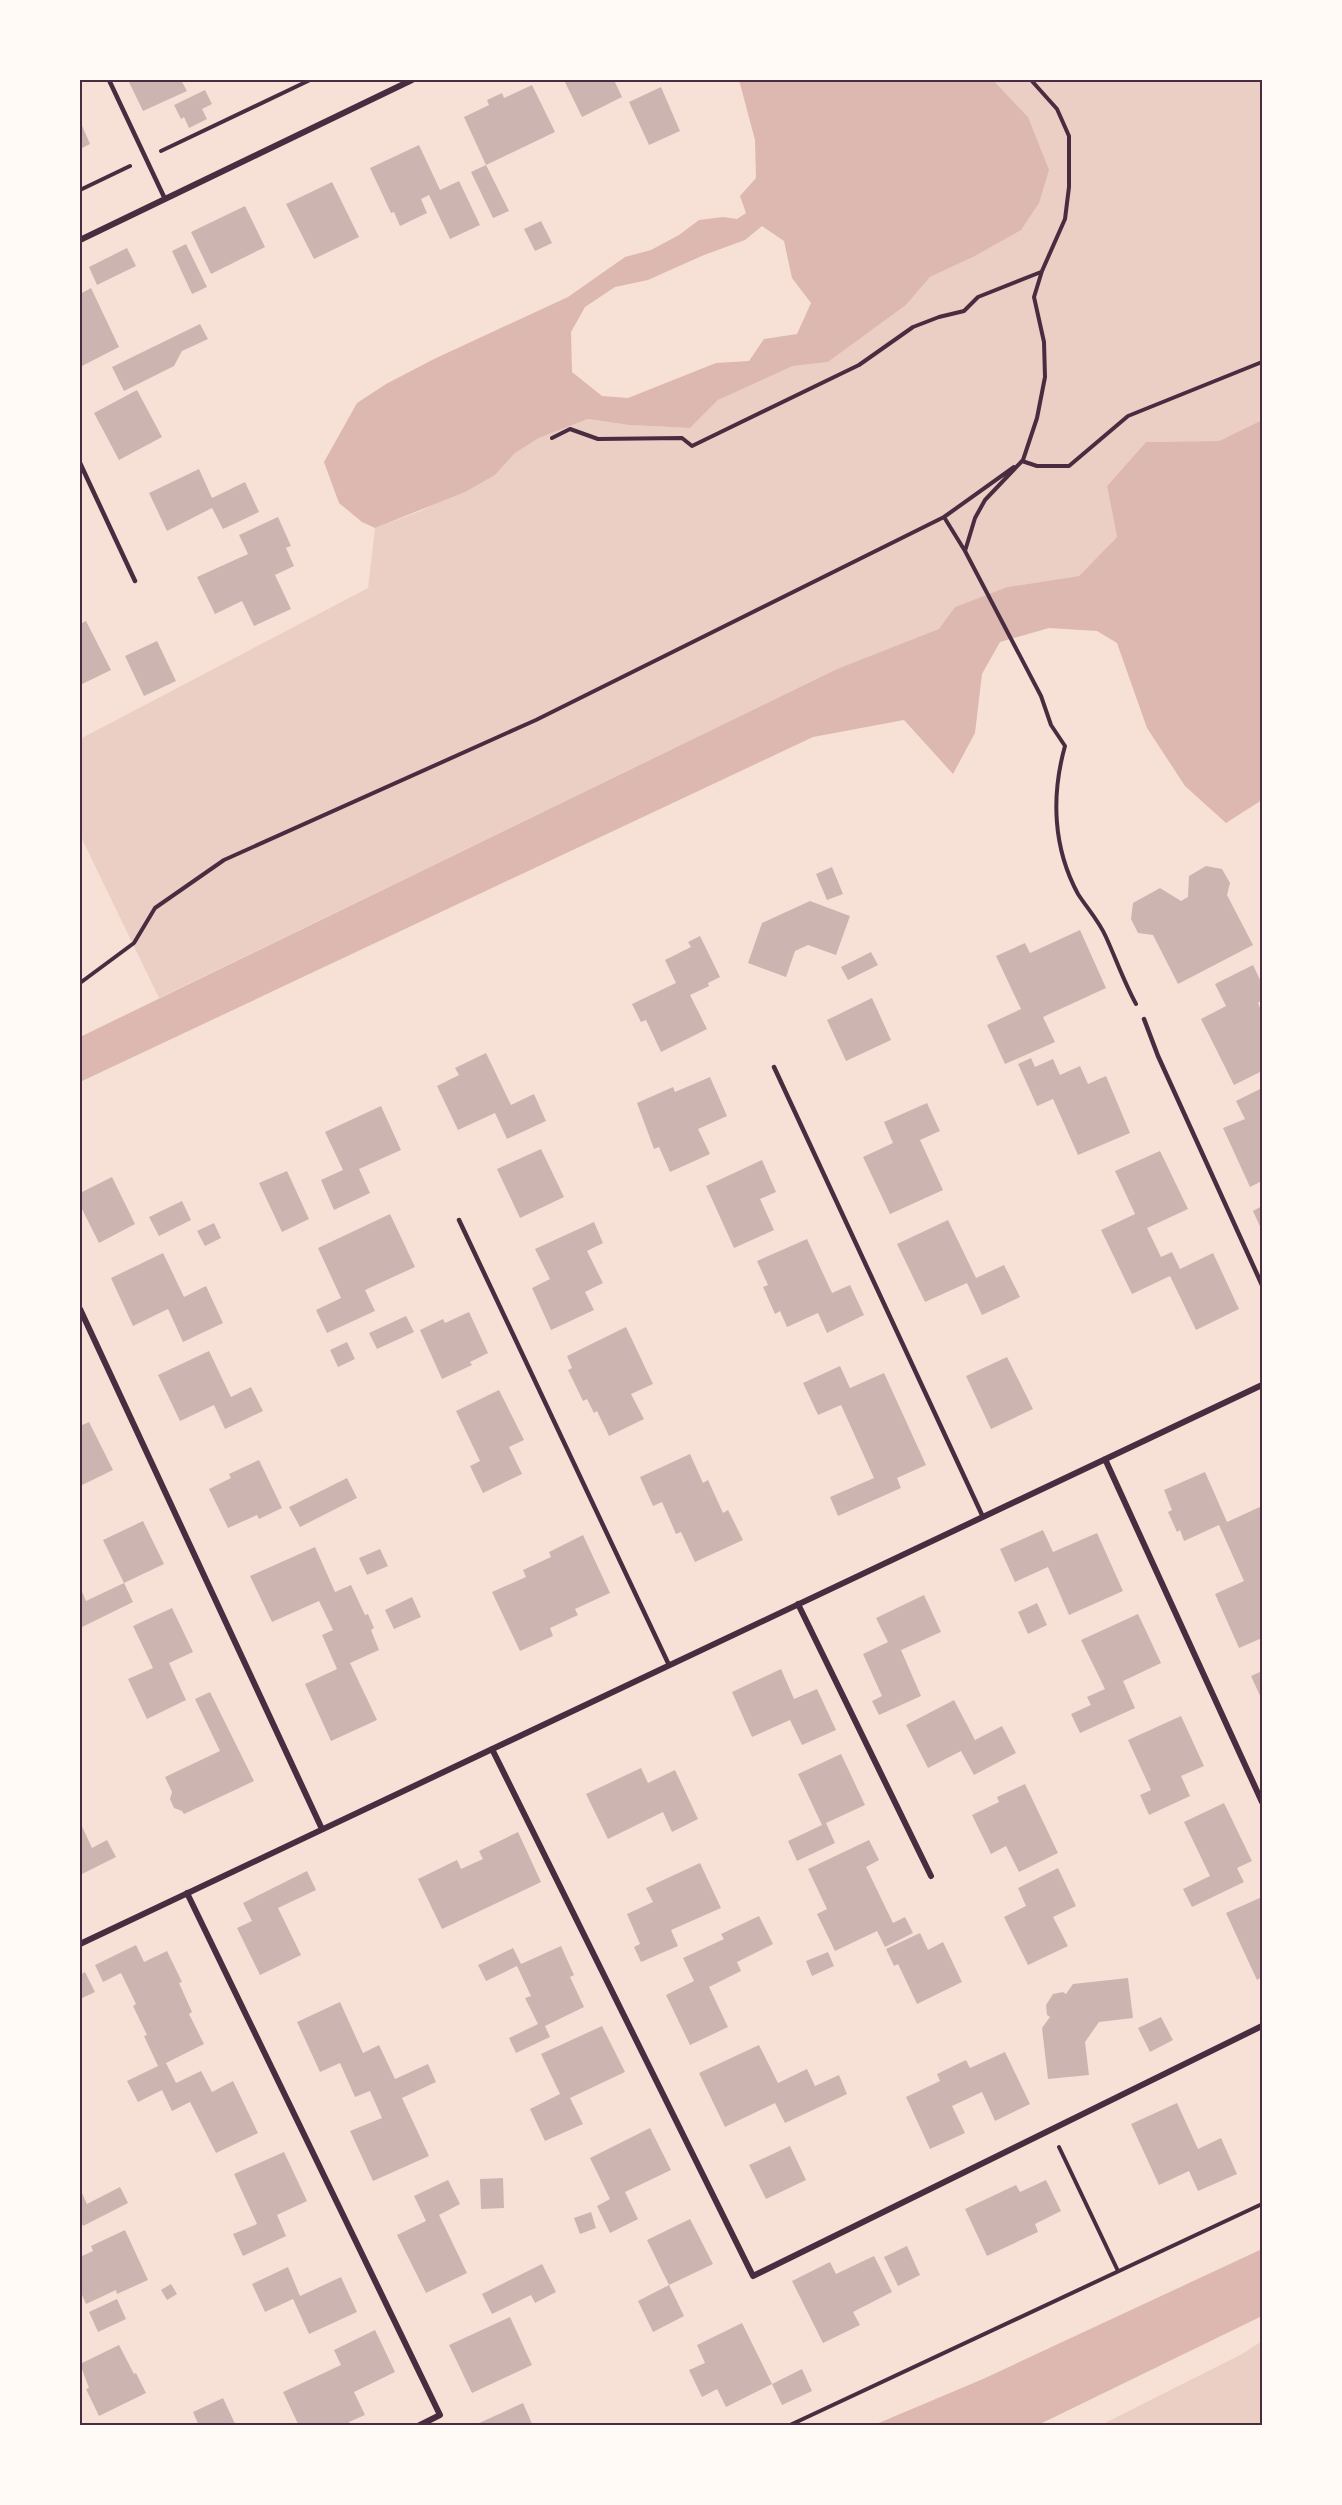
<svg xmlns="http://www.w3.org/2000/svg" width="1342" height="2505" font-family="Inter,sans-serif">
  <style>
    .green { fill: #ebcfc5 }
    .water { fill: #dcb8b0; fill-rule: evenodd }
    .building { fill: #ccb4b1 }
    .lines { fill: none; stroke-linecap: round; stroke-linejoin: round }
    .path { stroke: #4a2c40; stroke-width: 4 }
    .service { stroke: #4a2c40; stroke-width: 4.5 }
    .minor { stroke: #4a2c40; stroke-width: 6 }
    .neatline { fill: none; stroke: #4a2c40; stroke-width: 2 }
  </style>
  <rect width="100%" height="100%" fill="#f7e1d7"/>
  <path class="green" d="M993,80H1262V420L1219,441L1146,442L1107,486L1117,537L1079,576L1007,587L955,607L940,629L837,669L159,998L80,835V739L368,588L375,528L418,512L495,475L515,453L539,438L588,419L629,425L690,428L718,400L793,366L828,362L906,305L930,277L973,257L1028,117Z
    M1262,2341V2425H1101L1242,2354Z"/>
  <path class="water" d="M739,80H993L1028,117L1049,170L1039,203L1021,230L973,257L930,277L906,305L828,362L793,366L718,400L690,428L629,425L588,419L539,438L515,453L495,475L465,492L375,528L362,522L339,503L324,462L357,403L386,384L434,359L568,297L625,257L651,250L679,235L699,220L723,217L737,219L746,213L740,196L756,178L755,140ZM762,226L784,241L792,278L811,303L797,334L764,339L749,361L716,363L628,398L602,396L572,372L571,332L585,307L615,287L648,280L704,255L745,240Z
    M1262,420V800L1226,823L1185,786L1147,728L1117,643L1097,631L1049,628L1000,642L982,674L975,733L953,774L904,720L813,737L80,1082V1037L837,669L939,629L955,607L1007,587L1079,576L1117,537L1107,486L1146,442L1219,441Z
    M1262,2249V2316L1038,2425H874L983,2379Z"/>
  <path class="building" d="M128,80H181L187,91L143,111Z
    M564,80H614L622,97L582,117Z
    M532,85L555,132L486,165L464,117L489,105L487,100L502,93L504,98Z
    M661,87L680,131L649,145L629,102Z
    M205,90L212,104L202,109L207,119L189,128L184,117L181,119L174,105Z
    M80,121L90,144L80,149Z
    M419,145L440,190L459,181L480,225L450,239L429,195L421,199L427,213L400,226L394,212L391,213L370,168Z
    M486,165L509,211L493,218L471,172Z
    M332,182L359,237L314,259L286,204Z
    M245,206L265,247L211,274L191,232Z
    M541,221L552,243L535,251L524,229Z
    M186,244L207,287L192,294L172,251Z
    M127,248L136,266L97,285L89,267Z
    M91,288L119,347L80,367V294Z
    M200,324L208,339L182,351L174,366L124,391L112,367Z
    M137,390L162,437L119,460L94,413Z
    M199,469L212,498L245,482L259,512L223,529L212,508L167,531L149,493Z
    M278,517L291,546L286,548L294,566L275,575L291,609L254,626L242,601L215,614L197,577L248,554L239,535Z
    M86,621L111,670L80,685V624Z
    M157,641L176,681L144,696L125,656Z
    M1206,866L1222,869L1230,883L1227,895L1253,945L1178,984L1153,935L1138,933L1131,919L1133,903L1160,888L1181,901L1188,897L1189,876Z
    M832,867L843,894L827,900L816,874Z
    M810,901L850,916L836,955L808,945L795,951L786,977L748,963L762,923Z
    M1080,930L1106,988L1043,1017L1055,1042L1005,1064L987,1025L1021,1009L996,956L1025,943L1030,953Z
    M700,936L720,977L708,983L709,986L690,995L707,1029L661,1052L646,1020L641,1022L632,1004L676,983L665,960L691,947L688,942Z
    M871,952L878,965L848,980L841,967Z
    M1253,965L1262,984V1000L1258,1003L1262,1012V1071L1234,1085L1201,1019L1226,1006L1215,984Z
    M872,998L891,1040L846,1061L827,1020Z
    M486,1053L511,1105L534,1094L546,1121L507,1139L495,1113L458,1130L437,1086L459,1075L455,1068Z
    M1031,1058L1035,1067L1053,1059L1060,1075L1080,1066L1088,1084L1106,1076L1130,1133L1078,1155L1053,1099L1037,1106L1018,1064Z
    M710,1077L727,1116L698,1129L710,1154L670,1172L659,1147L654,1149L637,1103L673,1087L675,1092Z
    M1262,1088V1181L1250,1187L1223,1128L1245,1119L1236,1101Z
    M927,1103L940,1131L920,1140L943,1190L890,1214L863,1157L893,1143L884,1122Z
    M381,1106L401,1150L359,1169L370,1193L334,1210L321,1180L343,1170L325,1132Z
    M541,1149L564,1197L520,1218L497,1169Z
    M1160,1151L1188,1209L1147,1228L1161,1257L1172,1252L1180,1269L1213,1253L1239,1309L1196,1330L1170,1276L1132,1294L1101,1230L1135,1214L1115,1171Z
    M762,1160L776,1192L760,1199L774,1230L734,1248L706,1186Z
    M287,1171L309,1219L282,1232L259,1183Z
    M112,1177L135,1224L99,1243L80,1205V1193Z
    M182,1201L191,1220L159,1236L149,1217Z
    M1262,1206V1231L1253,1211Z
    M390,1214L415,1267L365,1290L375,1311L327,1333L316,1310L341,1298L318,1248Z
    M948,1220L976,1278L1004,1265L1020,1297L982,1315L967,1283L925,1302L897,1244Z
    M594,1222L603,1243L587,1251L603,1283L585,1292L594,1310L551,1330L532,1288L550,1279L535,1249Z
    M214,1223L221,1238L205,1246L197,1231Z
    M807,1239L832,1293L850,1285L864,1315L827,1333L818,1313L787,1327L780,1311L775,1314L763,1287L768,1285L757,1261Z
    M163,1253L184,1297L206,1286L223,1323L183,1342L168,1309L133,1326L111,1278Z
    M469,1312L488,1353L470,1362L472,1365L442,1379L420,1330L443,1319L445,1323Z
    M406,1316L414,1332L377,1349L369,1333Z
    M626,1327L653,1384L631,1394L644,1419L609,1436L597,1411L594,1413L587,1399L583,1401L568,1370L572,1368L567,1356Z
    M347,1342L355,1359L338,1367L330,1350Z
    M209,1351L231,1397L251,1387L263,1411L225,1429L214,1405L180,1421L158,1375Z
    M1007,1357L1033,1409L991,1429L966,1376Z
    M840,1366L850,1388L884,1373L926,1465L897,1478L901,1488L838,1516L830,1497L874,1478L841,1405L818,1415L803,1383Z
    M499,1390L524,1440L509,1447L522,1474L483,1493L470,1466L480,1461L456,1411Z
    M89,1422L113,1470L80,1486V1426Z
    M690,1454L703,1483L708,1480L723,1513L728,1510L743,1540L695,1562L681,1532L676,1534L662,1502L653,1506L640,1477Z
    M259,1460L282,1508L259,1519L257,1515L228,1528L209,1489L231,1478L229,1474Z
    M1205,1472L1227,1522L1262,1506V1638L1239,1648L1215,1594L1244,1581L1219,1525L1184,1541L1180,1530L1177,1532L1168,1512L1172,1510L1164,1490Z
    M347,1478L357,1498L300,1527L289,1507Z
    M143,1521L164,1564L124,1583L103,1540Z
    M1043,1530L1053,1552L1097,1533L1123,1591L1069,1615L1048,1567L1015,1582L1000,1549Z
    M583,1535L610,1593L575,1609L578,1615L550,1628L553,1636L520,1651L492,1592L526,1577L523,1570L551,1557L549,1552Z
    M315,1547L335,1592L351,1585L365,1615L368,1614L374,1628L371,1630L379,1650L350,1663L377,1720L331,1741L305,1684L337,1669L322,1635L333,1630L319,1601L272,1622L250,1576Z
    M380,1549L388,1566L367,1575L359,1558Z
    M124,1583L133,1602L80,1628V1587L86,1601Z
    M924,1595L941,1632L901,1650L921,1696L879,1715L872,1701L882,1696L863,1654L888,1642L876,1618Z
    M412,1597L421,1617L394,1629L385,1610Z
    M1037,1603L1047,1625L1028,1634L1018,1612Z
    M172,1608L193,1652L169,1663L186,1700L147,1719L128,1679L153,1668L133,1626Z
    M1138,1614L1161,1663L1123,1681L1135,1708L1080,1733L1071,1714L1091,1705L1087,1697L1105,1689L1081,1640Z
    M781,1669L794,1699L817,1689L836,1730L802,1745L790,1720L752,1737L732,1692Z
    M1262,1671V1700L1251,1676Z
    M210,1692L254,1781L184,1814L182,1811L174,1808L170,1799L172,1792L165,1777L220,1751L195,1699Z
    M954,1700L975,1740L1002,1726L1016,1753L974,1775L961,1751L928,1768L906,1725Z
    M1181,1716L1204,1766L1181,1776L1190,1796L1149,1815L1140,1795L1151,1790L1128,1740Z
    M841,1754L865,1805L826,1823L835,1843L797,1861L788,1841L822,1825L798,1774Z
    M641,1768L648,1783L675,1770L698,1819L672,1832L663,1812L608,1839L586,1794Z
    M1025,1784L1058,1853L1019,1872L1006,1846L991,1854L972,1815L999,1802L997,1797Z
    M1224,1803L1252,1861L1237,1868L1244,1882L1192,1907L1183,1889L1210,1876L1184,1822Z
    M80,1822L92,1848L107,1840L116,1857L80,1875Z
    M518,1832L541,1882L442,1929L418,1879L457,1860L461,1869L483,1859L479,1851Z
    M869,1840L879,1860L866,1867L893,1923L905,1917L913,1933L885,1947L877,1931L835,1951L817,1914L827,1909L808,1869Z
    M700,1863L721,1908L671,1930L678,1946L641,1962L634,1947L640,1944L627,1914L653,1902L646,1888Z
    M1058,1868L1076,1906L1053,1917L1068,1946L1028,1965L1004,1917L1026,1906L1018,1888Z
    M307,1871L316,1890L278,1908L301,1955L260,1975L237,1928L252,1921L243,1903Z
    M1262,1897V1977L1257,1980L1226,1913Z
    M759,1916L773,1944L737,1962L741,1971L709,1987L728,2027L690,2045L666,1995L694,1981L683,1958L724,1939L721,1934Z
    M920,1933L928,1950L943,1942L962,1982L917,2004L898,1964L894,1966L886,1949Z
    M136,1945L144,1962L167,1951L182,1982L179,1983L192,2012L189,2014L204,2044L166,2063L176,2083L201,2071L212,2092L233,2081L258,2133L216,2153L190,2102L172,2111L162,2090L138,2102L127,2081L158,2066L144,2036L147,2035L133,2006L136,2004L121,1973L103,1982L95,1965Z
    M561,1946L574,1975L570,1977L584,2007L545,2026L550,2037L516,2053L509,2038L538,2024L525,1998L531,1996L517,1966L486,1981L478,1965L513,1948L521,1964Z
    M828,1952L834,1966L812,1976L806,1961Z
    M85,1972L95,1992L80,1999V1975Z
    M1128,1978L1133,2018L1099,2022L1085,2042L1089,2075L1048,2079L1042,2028L1050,2017L1047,2015L1046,2005L1053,1994L1063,1992L1066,1994L1073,1984Z
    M340,2002L363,2053L379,2045L395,2079L428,2064L436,2082L402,2098L429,2156L373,2181L350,2131L382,2118L370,2091L355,2097L340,2063L320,2072L297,2022Z
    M1161,2017L1173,2040L1150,2052L1138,2028Z
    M602,2026L625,2072L570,2098L583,2124L545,2141L530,2109L560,2094L541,2054Z
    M759,2045L778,2083L807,2069L815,2086L839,2075L847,2094L785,2123L775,2103L725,2127L699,2073Z
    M1005,2052L1030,2104L995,2121L982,2092L952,2106L965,2133L930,2149L906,2097L940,2081L937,2074L966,2060L970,2068Z
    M1177,2103L1198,2149L1221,2138L1237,2174L1198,2191L1189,2171L1159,2185L1131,2124Z
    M650,2128L671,2170L625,2192L638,2219L610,2233L597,2206L610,2199L590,2158Z
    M790,2146L806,2180L766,2199L749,2165Z
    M284,2152L307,2201L277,2215L286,2236L243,2256L233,2234L257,2224L234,2174Z
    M503,2178L504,2208L481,2209L480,2179Z
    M448,2180L460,2204L439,2215L467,2273L426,2293L397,2235L426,2221L414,2196Z
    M1046,2180L1061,2211L1035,2224L1038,2232L987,2256L965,2209L1016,2185L1020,2192Z
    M120,2187L128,2203L83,2226L80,2218V2189L87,2204Z
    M591,2212L596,2228L580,2234L574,2218Z
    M690,2219L713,2264L669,2285L647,2240Z
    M125,2230L148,2280L117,2294L116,2290L86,2304L80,2290V2257L93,2251L91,2246Z
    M907,2246L920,2275L898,2286L884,2257Z
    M874,2256L892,2292L853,2312L860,2325L823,2343L792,2281L830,2262L836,2274Z
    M542,2264L556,2292L535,2303L531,2295L492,2314L482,2294Z
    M288,2267L300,2296L341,2277L357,2312L309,2334L293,2299L265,2312L252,2284Z
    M171,2284L177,2294L167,2300L161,2290Z
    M669,2285L684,2316L653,2332L638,2301Z
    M117,2299L126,2319L98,2332L89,2312Z
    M510,2317L532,2365L472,2393L449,2345Z
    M742,2323L772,2384L726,2407L717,2389L702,2397L689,2370L705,2363L697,2345Z
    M375,2330L395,2372L354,2392L365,2415L349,2422L351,2426H299L283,2392L341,2365L334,2350Z
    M119,2345L134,2374L136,2373L146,2393L99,2416L86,2389L89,2388L80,2364Z
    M802,2369L812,2391L782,2405L772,2384Z
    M223,2398L236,2426H199L193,2412Z
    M523,2403L533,2426H478L477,2424Z"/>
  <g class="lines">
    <path class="path" d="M1031,80L1057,109L1069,136V187L1065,219L1042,271L1034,297L1044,342L1045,377L1037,418L1023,460L985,500L975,518L965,551L1041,696L1051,725L1065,746C1051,796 1053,848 1078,894C1087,908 1099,921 1106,937C1116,959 1124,982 1136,1004
      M161,151L310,80
      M80,190L130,166
      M552,438L570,429L598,439L682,438L692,446L859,365L913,327L939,317L964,311L978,297L1041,272
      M1022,461L1037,466H1069L1128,416L1262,362
      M944,517L1014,467
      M80,983L134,943L155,908L224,860L536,720L944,517L965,551
      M1059,2147L1118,2271
      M788,2426L1262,2204"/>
    <path class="service" d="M109,80L165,199
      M80,463L135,581
      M1144,1019L1158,1056L1262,1285
      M774,1067L983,1517
      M459,1220L669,1665"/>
    <path class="minor" d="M80,240L412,80
      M80,1309L322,1829
      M1105,1459L1262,1802
      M798,1604L931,1876
      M492,1749L753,2276L1262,2026
      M187,1893L440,2415L418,2426
      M80,1944L1262,1385"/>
  </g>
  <rect width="1342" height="2505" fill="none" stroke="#fffaf5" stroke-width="162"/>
  <rect x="81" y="81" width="1180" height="2343" class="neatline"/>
</svg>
